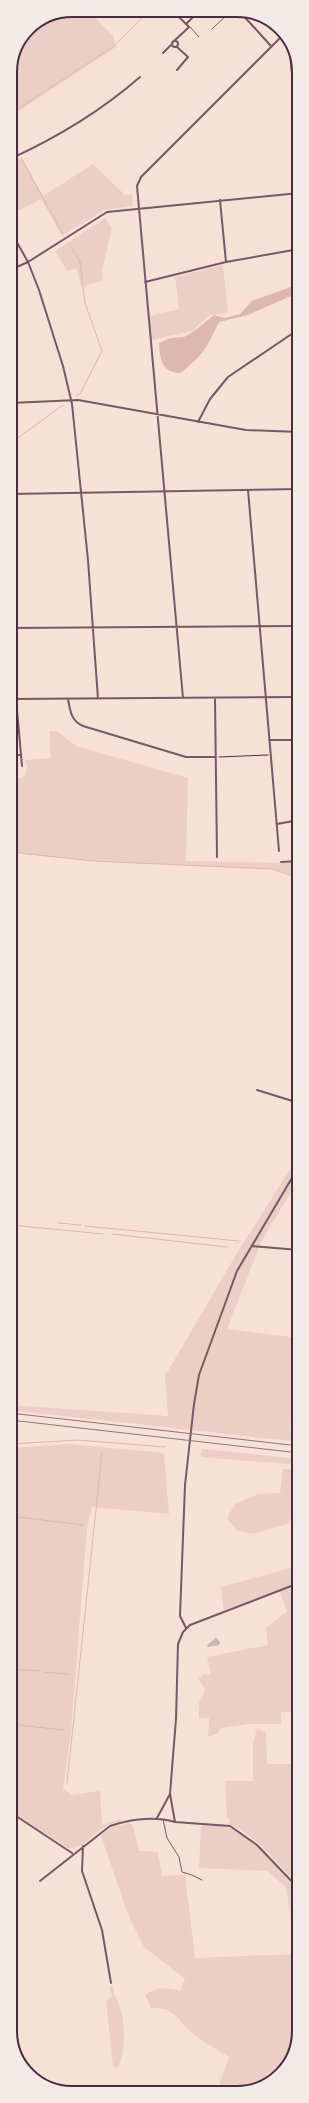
<svg xmlns="http://www.w3.org/2000/svg" width="309" height="2103" font-family="'Titillium Web',sans-serif">
  <style>
    .green { fill: #ebcfc5 }
    .water { fill: #dcb8b0 }
    .lines { fill: none; stroke-linecap: round; stroke-linejoin: round }
    .stream { stroke: #dcb8b0; stroke-width: 1 }
    .building { fill: #ccb4b1 }
    .path { stroke: #4a2c40; stroke-width: 1 }
    .service { stroke: #755966; stroke-width: 1 }
    .minor { stroke: #755966; stroke-width: 2 }
    .tertiary { stroke: #755966; stroke-width: 2 }
    .rail { stroke: #8f747c; stroke-width: 1 }
    .rim { fill: none; stroke: #4a2c40; stroke-width: 2 }
  </style>
  <rect width="100%" height="100%" fill="#f7e1d7"/>
  <path class="green" d="M72,10H88L113,36L116,47L10,117V72L28,28Z
    M22,158L43,196L93,164L125,195L132,194L133,206L104,210L62,236L41,199L10,215V186L18,181L10,168V164Z
    M105,218L112,228L102,270L103,280L81,287L77,268L67,271L55,251Z
    M223,265L228,313L210,315L192,331L151,340L149,316L179,309L175,277Z
    M49,731H57L76,746L188,778L186,861L299,863V877L272,869L92,861L10,852V781L25,776L27,766L25,760L51,758Z
    M299,1155V1179L262,1240L227,1329L299,1338L290,1432L299,1433V1442L10,1410V1405L168,1416L165,1376L237,1253Z
    M71,1444L164,1453L169,1514L92,1507L87,1528L71,1732L63,1789L72,1795L100,1791L102,1825L121,1819V1821C115,1822 108,1824 103,1828C92,1835 82,1850 68,1848L10,1811V1448Z
    M203,1449L299,1459V1465L202,1457L201,1454Z
    M283,1469H299V1491L295,1495L293,1514L288,1524L252,1534L236,1530L227,1518L235,1504L258,1494L280,1493Z
    M298,1566L299,1712H281V1724H248L221,1728L217,1734L208,1737L209,1718H199V1702L205,1690L198,1678L202,1677V1675L211,1674L207,1657L268,1645L266,1628L287,1611L279,1590L224,1610L221,1587Z
    M257,1729L266,1732L267,1764H299V1887C278,1864 257,1835 228,1824L230,1819L227,1818L225,1781H253V1743Z
    M129,1823L133,1825L139,1851L158,1852L162,1876L185,1875L195,1958L296,1954L286,1887L267,1871L199,1868L201,1826C210,1826 220,1825 229,1828C254,1837 281,1872 299,1892V2031L281,2075L241,2093H216L229,2057C217,2049 202,2042 191,2032C175,2018 177,2008 151,2008L145,1995C156,1987 167,1987 180,1991L185,1979L144,1947L129,1917L101,1836L112,1827Z
    M110,1987H113C114,1998 117,1997 119,2005C126,2024 126,2049 118,2068L113,2066L106,2001L112,1997Z"/>
  <path class="water" d="M299,284L298,293L248,315L219,322C207,347 203,356 180,373C161,372 160,359 159,343L170,338L184,337L193,332L214,315L224,318L240,314L252,301Z"/>
  <g class="lines">
    <path class="stream" d="M10,114L114,46L149,11
      M10,140L18,152
      M21,158L63,234
      M68,243L80,261L85,303L102,351L80,394L76,396
      M10,441L15,440L63,405
      M10,852L92,861L272,869L299,878
      M58,1223L81,1225
      M11,1225L103,1234
      M85,1226L239,1241
      M112,1234L227,1247
      M10,1444L78,1440L165,1447
      M10,1516L83,1525
      M10,1669L39,1671
      M44,1672L68,1674
      M10,1724L63,1730
      M67,1783L102,1453"/>
  </g>
  <path class="building" d="M216,1638L220,1642L219,1645L208,1647L207,1645Z"/>
  <g class="lines">
    <path class="path" d="M219,757L268,755"/>
    <path class="service" d="M190,27L199,37
      M212,29L230,12
      M163,1819L167,1838L179,1857L182,1872L192,1875L202,1880"/>
    <path class="minor" d="M193,11L196,14L198,11
      M240,12L271,46
      M186,24L196,14
      M172 44a3 3 0 1 1 6 0a3 3 0 1 1-6 0Z
      M173,42L189,27L173,11
      M289,44L299,143
      M163,53L171,45
      M291,61H296
      M177,70L188,57L177,47
      M10,159C56,138 101,111 140,77
      M220,200L226,262
      M10,230L28,262L39,290L63,366L72,404L88,560L98,699
      M10,270L28,262L107,212L299,193
      M145,282L226,262L299,249
      M10,403L78,400L246,430L299,432
      M198,422L210,399L228,377L299,329
      M248,490L279,851
      M10,628L299,626
      M10,631L22,766
      M183,698L137,186L141,177L285,33
      M215,698L217,857
      M10,699L299,697
      M68,699C70,710 71,721 83,726L186,757H216
      M269,740H299
      M10,755H21
      M277,824L299,820
      M281,862L299,861
      M298,937H299
      M257,1090L299,1103
      M294,1102L299,1090
      M252,1246L299,1250
      M186,1628L180,1616L185,1485L194,1404L199,1375L237,1271L299,1166
      M10,1812L72,1853
      M157,1818L170,1794
      M83,1846L82,1871L102,1930L111,1983
      M40,1881L110,1826C131,1819 154,1816 175,1822"/>
    <path class="tertiary" d="M10,494L299,489
      M299,1583L190,1625L183,1632L178,1644L176,1719L170,1794L175,1822L230,1826L257,1845L299,1889"/>
    <path class="rail" d="M10,1413L299,1446
      M10,1420L299,1453"/>
  </g>
  <path d="M0 0H309V2103H0ZM72 17H237A55 55 0 0 1 292 72V2031A55 55 0 0 1 237 2086H72A55 55 0 0 1 17 2031V72A55 55 0 0 1 72 17Z" fill="#f1eae7" fill-rule="evenodd"/>
  <path class="rim" d="M72 17H237A55 55 0 0 1 292 72V2031A55 55 0 0 1 237 2086H72A55 55 0 0 1 17 2031V72A55 55 0 0 1 72 17Z"/>
</svg>
